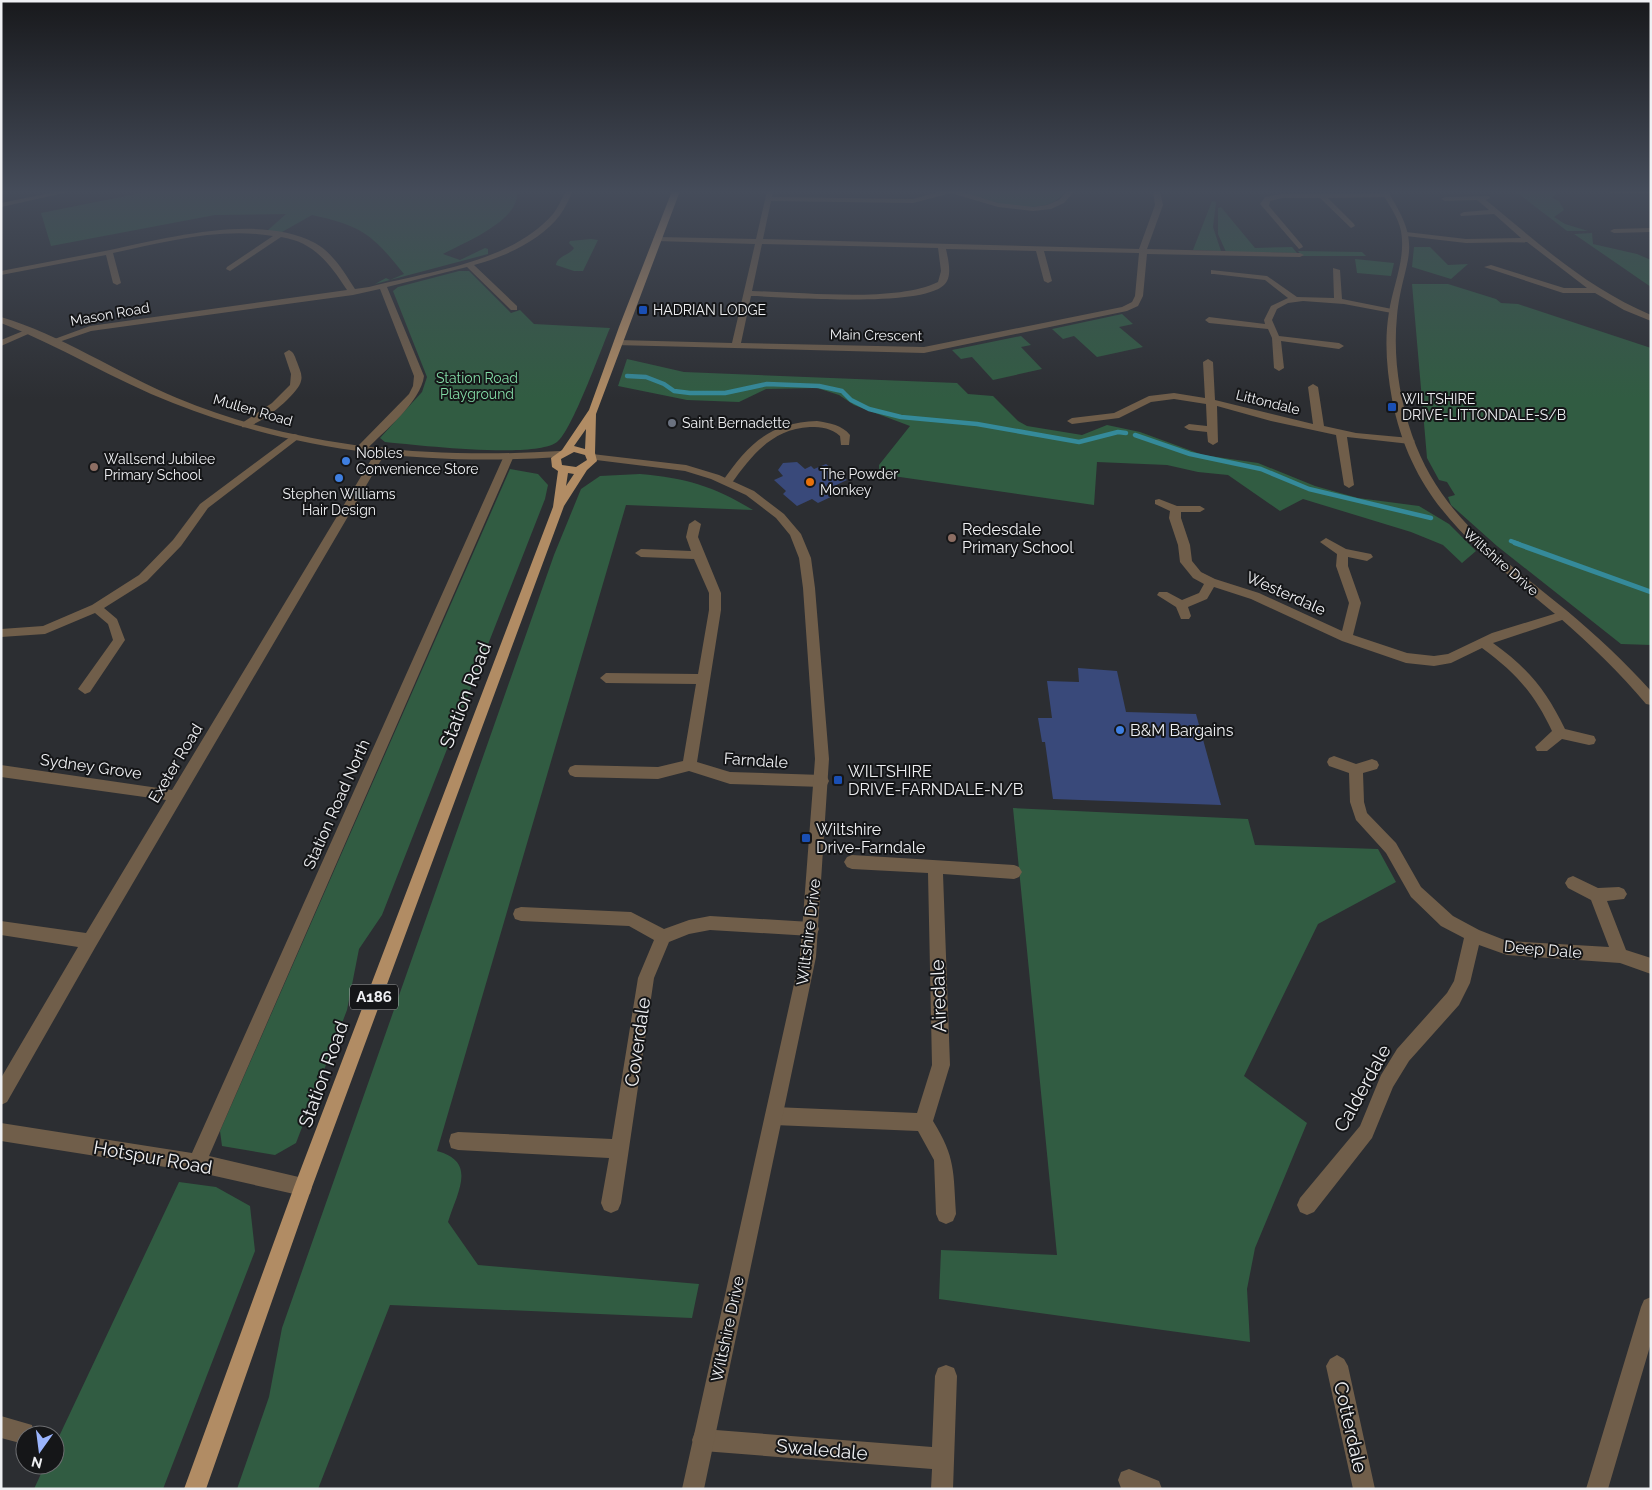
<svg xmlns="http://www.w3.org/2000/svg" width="1652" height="1490" font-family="Raleway,sans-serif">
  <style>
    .green { fill: #315c42 }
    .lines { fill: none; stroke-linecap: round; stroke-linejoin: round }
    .stream-far1 { stroke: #358a9a; stroke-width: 4.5 }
    .stream { stroke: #358a9a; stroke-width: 5 }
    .building { fill: #39497a }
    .minor { fill: #705e4a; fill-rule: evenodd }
    .tertiary { fill: #705e4a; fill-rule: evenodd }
    .primary { fill: #b18c64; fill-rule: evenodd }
    .transit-dot { fill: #1a4fb4; stroke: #151618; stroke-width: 2 }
    .worship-dot { fill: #6b7280; stroke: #151618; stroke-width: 2 }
    .shop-dot { fill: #3f7fe0; stroke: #151618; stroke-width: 2 }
    .education-dot { fill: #8d6e63; stroke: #151618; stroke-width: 2 }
    .food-dot { fill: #e8710a; stroke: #151618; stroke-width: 2 }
    .labels { text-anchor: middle; stroke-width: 4; stroke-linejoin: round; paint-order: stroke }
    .far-poi-label { font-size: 14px; fill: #eff0f3; stroke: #151618; text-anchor: start }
    .far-street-label { font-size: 14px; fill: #eff0f3; stroke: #151618 }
    .far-park-label { font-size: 14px; fill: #83dba6; stroke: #151618 }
    .shield { fill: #151618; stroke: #aeafb1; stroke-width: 1 }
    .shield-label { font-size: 15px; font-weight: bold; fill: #eff0f3 }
    .poi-label { font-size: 16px; fill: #eff0f3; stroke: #151618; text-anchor: start }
    .street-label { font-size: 16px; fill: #eff0f3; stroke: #151618 }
    .near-street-label { font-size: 19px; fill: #eff0f3; stroke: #151618 }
  </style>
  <rect width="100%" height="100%" fill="#2c2e32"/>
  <path class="green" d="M151,191H517C521,220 465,242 443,254L460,260L485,248L488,249V254L375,284L386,278L390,280L404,274C372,234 362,226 312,215L282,232L267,231L286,214L215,215L51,246L41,213Z
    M968,191H1065C1048,220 992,202 968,194Z
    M1515,191H1557L1552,198L1559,201L1564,210L1554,217L1565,224L1588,231H1567Z
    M1212,201L1216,202L1213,227L1221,251L1193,250Z
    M1221,207L1255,248L1292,247L1297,253L1226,252L1218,234V208Z
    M1592,233L1593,244L1637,254L1651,260V287L1574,234Z
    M591,239L598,240L583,271H574L556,265C557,256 570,255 574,248L569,243L570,241Z
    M1414,247H1430L1448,265L1468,264L1451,279L1412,267Z
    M1298,251L1362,252L1366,256H1302Z
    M1355,259L1394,263L1391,276L1357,273Z
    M459,271H469L511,313L520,310L534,324L610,328C601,349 572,431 557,442C535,459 417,445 385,442L380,438L422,392L427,377L393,291L398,287Z
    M1412,284H1448L1496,299L1501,303L1518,304L1651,348V645L1621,644L1497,546L1451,505L1448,497L1455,495L1447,482L1439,480L1427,458Z
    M1122,314L1133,324L1119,327L1143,347L1097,357L1074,336L1063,339L1052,329Z
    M1021,336L1031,345L1021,347L1042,369L993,380L972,357L961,359L952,350Z
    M627,359L684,372L957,383L968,394L993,396L1018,421L1027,426L1082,435L1107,425L1140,432L1203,455L1258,463L1315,486L1358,498L1419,506L1449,524L1476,551L1462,563L1443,545L1411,532L1303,499L1280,511L1228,475L1198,472L1167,465L1097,462L1094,505L879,474V465L910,426L854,405L839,395L817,388L766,389L739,402L687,400L618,386Z
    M510,469L538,474L548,485L545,499L382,915L359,949L347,1010L296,1143L275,1155L222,1146L220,1131Z
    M640,474C686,478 713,486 753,510L626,505L437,1151C478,1162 457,1192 448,1222L478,1265L699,1284L692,1318L390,1305L318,1489H237L269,1397L282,1328L554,555L581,489L600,476Z
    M1013,808L1248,819L1255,845L1378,849L1396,882L1318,924L1244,1076L1307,1123L1255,1248L1247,1289L1250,1342L939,1299L941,1250L1057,1255Z
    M179,1182L216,1187L250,1206L255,1251L163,1489H34L45,1465H55V1445Z"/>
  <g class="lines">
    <path class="stream-far1" d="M627,376L646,377L664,384L674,391L690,393H725L767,384L819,386L842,391L851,400L869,409L901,417L977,424L1079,442L1118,432L1126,433
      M1135,435L1190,454L1261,469L1309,489L1431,518
      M1511,541L1519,544"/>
    <path class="stream" d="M1515,543L1651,592"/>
  </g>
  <path class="building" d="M797,462L805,469L811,466L814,469L826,464L847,480L828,489L835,495L818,503L812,499L797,506L783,494L786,491L774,480L783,476L778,470L783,463Z
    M1078,668L1117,671L1126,712L1196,714L1221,805L1053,799L1045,742H1042L1038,718H1052L1047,681L1079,682Z"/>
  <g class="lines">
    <path class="minor" d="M60,191H73L1,207V203Z
      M566,191H573C569,199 565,208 560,215C541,240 505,257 474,265L517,306V310H511L467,267L387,287L424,376C421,402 384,431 366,450L362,451L357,448L358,446L409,394L413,386L414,376L380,289L353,295L91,331L53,344L49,341L90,326L347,290C330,264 314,242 281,237L230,271L226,269L227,267L273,236C221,227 164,242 113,253L121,283L117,285L113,283L106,255L1,275V271C37,264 74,257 110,250C167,238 261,213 315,243C333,253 344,272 355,289L369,287C427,272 512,262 553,214C558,208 562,198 566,191Z
      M767,191H773L772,197L913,199L942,191H960L998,203L1033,207L1047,205L1059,200L1067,191H1075L1064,203L1051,209L1033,211L998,207L951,193L913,203L771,201L763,239L1139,249L1155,205L1153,191H1160L1163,205L1147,249L1300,253L1304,255L1300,257L1147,254L1143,296L1138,306L1127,311L924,353L615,345L614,343L618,340L732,343L755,244L657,241L653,239L657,237L756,239ZM762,244L938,248L941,271L938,282C895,303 802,292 752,291ZM946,249L1036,251L1044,281L1048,283L1052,281L1044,251L1139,253L1135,296L1132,302L1122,307L924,347L741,343L751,296C788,297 920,308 944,285C953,277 948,259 946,249Z
      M1607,191H1651V193H1611Z
      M1387,193H1390V197L1328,198L1354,224L1355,226L1351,228L1320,198H1282L1270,201L1269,206L1302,245L1303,247L1299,249L1260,204L1265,197L1282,194Z
      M1489,196L1490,198L1486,200C1538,243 1587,288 1651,315V321L1624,310L1595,293H1563L1484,267L1491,265L1564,288H1587L1527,242L1466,243L1406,236L1402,234L1406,232L1466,239L1521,238L1494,214L1461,216L1460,214L1464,212L1489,210L1477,200L1445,201L1441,199L1445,197Z
      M1651,228V232L1614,233L1610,231L1614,229Z
      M1333,268L1340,270L1342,299L1397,310V314L1344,304L1303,301L1288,303L1277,309L1272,320L1279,336L1339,343L1344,346L1339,349L1281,341L1284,368L1279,371L1274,368L1272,338L1268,329L1209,323L1205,320L1209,317L1265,324L1264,320L1271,306L1288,298L1265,280L1214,274H1211V270L1267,276L1297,297L1334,298Z
      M28,329L35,331L1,346V340Z
      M289,350C294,352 295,357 297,362C299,368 303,375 301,381C299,394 255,430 242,427V423L272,403L290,385L291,374L284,353Z
      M1208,359L1213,362L1215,400L1313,424L1308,387L1313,384L1318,387L1324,426L1356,433L1410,438L1415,441L1410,444L1347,437L1354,485L1349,488L1344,485L1336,435L1271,421L1217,406L1218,442L1213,445L1208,442L1207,432L1189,430L1184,427L1189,424L1207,426L1206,404L1174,399L1151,402L1119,418L1072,424L1067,421L1072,418L1114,413L1149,396L1174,393L1205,398L1203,362Z
      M817,421C830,423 842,425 850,435L849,445H841L840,436C831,428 822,427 810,427C772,429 752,455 731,484L727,485L722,482C748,444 769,423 817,421Z
      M294,434L298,435V439L208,508L181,546L147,581L104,608L117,619L125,640L90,692L85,694L78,689L113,640L108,624L95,613L45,634L1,637V629L43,626L92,605L139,575L173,540L200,504Z
      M382,447L387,450L96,946L7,1102L1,1105V1078L78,947L1,935V921L86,933L166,800L1,777V765L172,790L377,450Z
      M508,455L513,458L209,1156L303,1178L310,1180L312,1187L310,1194L303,1196L197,1172L1,1141V1123L192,1153L503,458Z
      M1159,499L1177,506H1200L1205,509L1200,512H1181V518L1190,545L1192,561L1201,572L1215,579L1259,593L1342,631L1349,603L1336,566L1337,554L1320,542L1326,538L1346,549L1371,554L1373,557L1367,561L1348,557V566L1361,603L1353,635L1407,653L1434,656L1448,654L1492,633L1564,611L1568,612L1570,615L1568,618L1493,643C1528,668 1546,690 1565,729L1594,736L1596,740L1594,744L1589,745L1562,739L1547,751H1537L1535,747L1552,731C1534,693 1516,673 1482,648L1451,663L1434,666L1406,663L1342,641L1251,599L1214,587L1207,599L1188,607L1191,616L1189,619H1181L1176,607L1157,595L1159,592H1167L1182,600L1199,593L1204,584L1193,578L1180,562L1178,545L1169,518L1170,511L1155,504V500Z
      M695,520L701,524L698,537L721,593V610L697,762L730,772L822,775L827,777L829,781L827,785L822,787L730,784L689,771L658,779L575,777L570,775L568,771L570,767L575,765L658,767L683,761L696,684L606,683L600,678L606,673L698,674L709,610V593L694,559L641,557L635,553L641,549L691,551L686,537L689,524Z
      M1334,756L1356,764L1372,759L1377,761L1379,765L1377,769L1363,773L1364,802L1367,813L1396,843L1421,887L1453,916L1479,930L1507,941L1609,947L1591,900L1568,888L1565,883L1568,878L1573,876L1598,888L1619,887L1624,889L1627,894L1624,899L1607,901L1626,950L1651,958V974L1620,963L1507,955L1479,945L1470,983L1459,1005L1409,1061L1393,1087L1372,1138L1314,1212L1307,1215L1300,1212L1297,1205L1300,1198L1360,1126L1381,1075L1397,1049L1447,993L1454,981L1464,938L1441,926L1411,897L1386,853L1356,820L1350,802L1349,773L1329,766L1327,762L1329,758Z
      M852,855L1014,865L1019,867L1022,872L1019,877L1014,879L943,874L950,1065L933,1121C956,1158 953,1172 956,1214L953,1221L946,1224L939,1221L936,1214L934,1160L918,1131L774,1125L768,1122L765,1116L768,1110L774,1107L917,1113L932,1065L928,873L852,869L847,867L844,862L847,857Z
      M521,907L631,912L664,929L689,920L710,916L811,922L817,924L819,929L817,934L811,936L710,930L689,934L669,942L654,978L621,1203L618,1210L611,1213L604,1210L601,1203L609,1158L458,1150L451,1148L449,1141L451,1134L458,1132L612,1139L638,978L654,940L629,926L521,921L515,919L513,914L515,909Z
      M1337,1355L1344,1359L1348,1366L1375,1489H1353L1326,1366L1330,1359Z
      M946,1365L954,1368L957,1376L953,1489H931L932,1469L703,1451L695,1448L692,1440L695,1432L703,1429L932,1447L935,1376L938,1368Z
      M1,1416L32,1425L34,1435H25L24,1444L1,1438Z
      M1129,1469L1159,1481L1162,1489L1121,1488L1118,1480L1121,1472Z"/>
    <path class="tertiary" d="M1381,191H1387C1426,249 1403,257 1397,316C1393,356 1399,397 1412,435C1440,516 1502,558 1566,610C1596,635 1625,662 1651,691V705L1646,704C1620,673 1591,645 1560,618C1482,552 1413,508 1392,399C1387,371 1384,341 1389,312C1393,285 1406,259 1401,231C1398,216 1388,204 1381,191Z
      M1,317C60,334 119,374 177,398C297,448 432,459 560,451L565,454L560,457C429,466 296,452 173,403C114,380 60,346 1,323Z
      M592,454L686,465L719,475L754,491L784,514L801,534L811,558L815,588L829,759L816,957L704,1489H682L800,957L815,759L803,588L799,558L790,535L776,518L746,495L711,479L685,471L588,459V455Z
      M1651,1297V1343L1608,1489H1586L1641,1307L1644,1300Z"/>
    <path class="primary" d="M672,191H680L596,414L595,453L597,461L587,470L564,506L312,1187L206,1489H184L294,1187L553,507L558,471L552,467L551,458L562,450L589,410L619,327ZM586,429L585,449L574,446ZM574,452L585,455L587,460L576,467L562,465L561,459ZM568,473L574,474L566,486Z"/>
  </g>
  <linearGradient id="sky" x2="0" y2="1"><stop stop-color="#18191c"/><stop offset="0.48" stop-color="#454c5a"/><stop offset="1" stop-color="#454c5a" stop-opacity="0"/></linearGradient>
  <rect width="1652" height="399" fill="url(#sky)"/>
  <g class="transit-dot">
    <rect x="638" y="305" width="10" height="10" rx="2.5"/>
    <rect x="1387" y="402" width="10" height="10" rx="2.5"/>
    <rect x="833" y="775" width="10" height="10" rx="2.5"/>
    <rect x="801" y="833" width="10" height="10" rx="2.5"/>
  </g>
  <circle class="worship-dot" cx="672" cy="423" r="5"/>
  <g class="shop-dot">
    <circle cx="346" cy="461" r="5"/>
    <circle cx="339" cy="478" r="5"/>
    <circle cx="1120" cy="730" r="5"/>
  </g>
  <g class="education-dot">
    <circle cx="94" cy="467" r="5"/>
    <circle cx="952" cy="538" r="5"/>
  </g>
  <circle class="food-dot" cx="810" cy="482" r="5"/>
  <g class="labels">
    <g class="far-poi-label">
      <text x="653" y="315">HADRIAN LODGE</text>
      <text x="1402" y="404">WILTSHIRE<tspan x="1402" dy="16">DRIVE-LITTONDALE-S/B</tspan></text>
      <text x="682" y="428">Saint Bernadette</text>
      <text x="356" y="458">Nobles<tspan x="356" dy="16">Convenience Store</tspan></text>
      <text x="104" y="464">Wallsend Jubilee<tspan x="104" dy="16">Primary School</tspan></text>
      <text x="820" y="479">The Powder<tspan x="820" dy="16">Monkey</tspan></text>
      <text x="339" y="499" text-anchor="middle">Stephen Williams<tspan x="339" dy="16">Hair Design</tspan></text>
    </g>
    <g class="far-street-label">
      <text transform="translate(110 314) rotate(-10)" y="5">Mason Road</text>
      <text transform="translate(876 335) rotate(1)" y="5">Main Crescent</text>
      <text transform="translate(1268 402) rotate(14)" y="5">Littondale</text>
      <text transform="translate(253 410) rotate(16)" y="5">Mullen Road</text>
      <text transform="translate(1501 562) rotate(41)" y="5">Wiltshire Drive</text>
    </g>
    <g class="far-park-label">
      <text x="477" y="383">Station Road<tspan x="477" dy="16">Playground</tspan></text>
    </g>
    <rect class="shield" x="350" y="984.5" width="48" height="25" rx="4"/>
    <g class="shield-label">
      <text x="374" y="1002">A186</text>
    </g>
    <g class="poi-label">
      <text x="962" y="535">Redesdale<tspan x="962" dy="18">Primary School</tspan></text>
      <text x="1130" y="736">B&amp;M Bargains</text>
      <text x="848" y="777">WILTSHIRE<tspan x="848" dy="18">DRIVE-FARNDALE-N/B</tspan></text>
      <text x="816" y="835">Wiltshire<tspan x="816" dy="18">Drive-Farndale</tspan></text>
    </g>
    <g class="street-label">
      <text transform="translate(1286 593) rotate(24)" y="6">Westerdale</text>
      <text transform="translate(756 760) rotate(4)" y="6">Farndale</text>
      <text transform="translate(175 763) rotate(-59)" y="6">Exeter Road</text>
      <text transform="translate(91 766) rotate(8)" y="6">Sydney Grove</text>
      <text transform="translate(336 804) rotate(-66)" y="6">Station Road North</text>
      <text transform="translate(808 932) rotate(-83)" y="6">Wiltshire Drive</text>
      <text transform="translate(1543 949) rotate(5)" y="6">Deep Dale</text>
      <text transform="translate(727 1329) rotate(-78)" y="6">Wiltshire Drive</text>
    </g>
    <g class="near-street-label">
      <text transform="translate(465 695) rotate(-69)" y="7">Station Road</text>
      <text transform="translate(938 996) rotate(-92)" y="7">Airedale</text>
      <text transform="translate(637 1042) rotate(-82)" y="7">Coverdale</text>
      <text transform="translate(323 1074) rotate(-70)" y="7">Station Road</text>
      <text transform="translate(1362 1088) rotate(-61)" y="7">Calderdale</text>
      <text transform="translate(153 1157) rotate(10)" y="7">Hotspur Road</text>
      <text transform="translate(1351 1427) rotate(77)" y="7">Cotterdale</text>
      <text transform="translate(822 1449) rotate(5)" y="7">Swaledale</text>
    </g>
  </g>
  <rect width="1652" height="1490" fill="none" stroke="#eff0f3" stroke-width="5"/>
  <g transform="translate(40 1450) rotate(194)"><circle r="24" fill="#151618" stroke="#6c6d70"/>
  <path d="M0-4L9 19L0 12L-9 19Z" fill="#9bb5fd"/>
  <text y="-8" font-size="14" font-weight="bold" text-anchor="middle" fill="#eff0f3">N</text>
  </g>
</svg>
